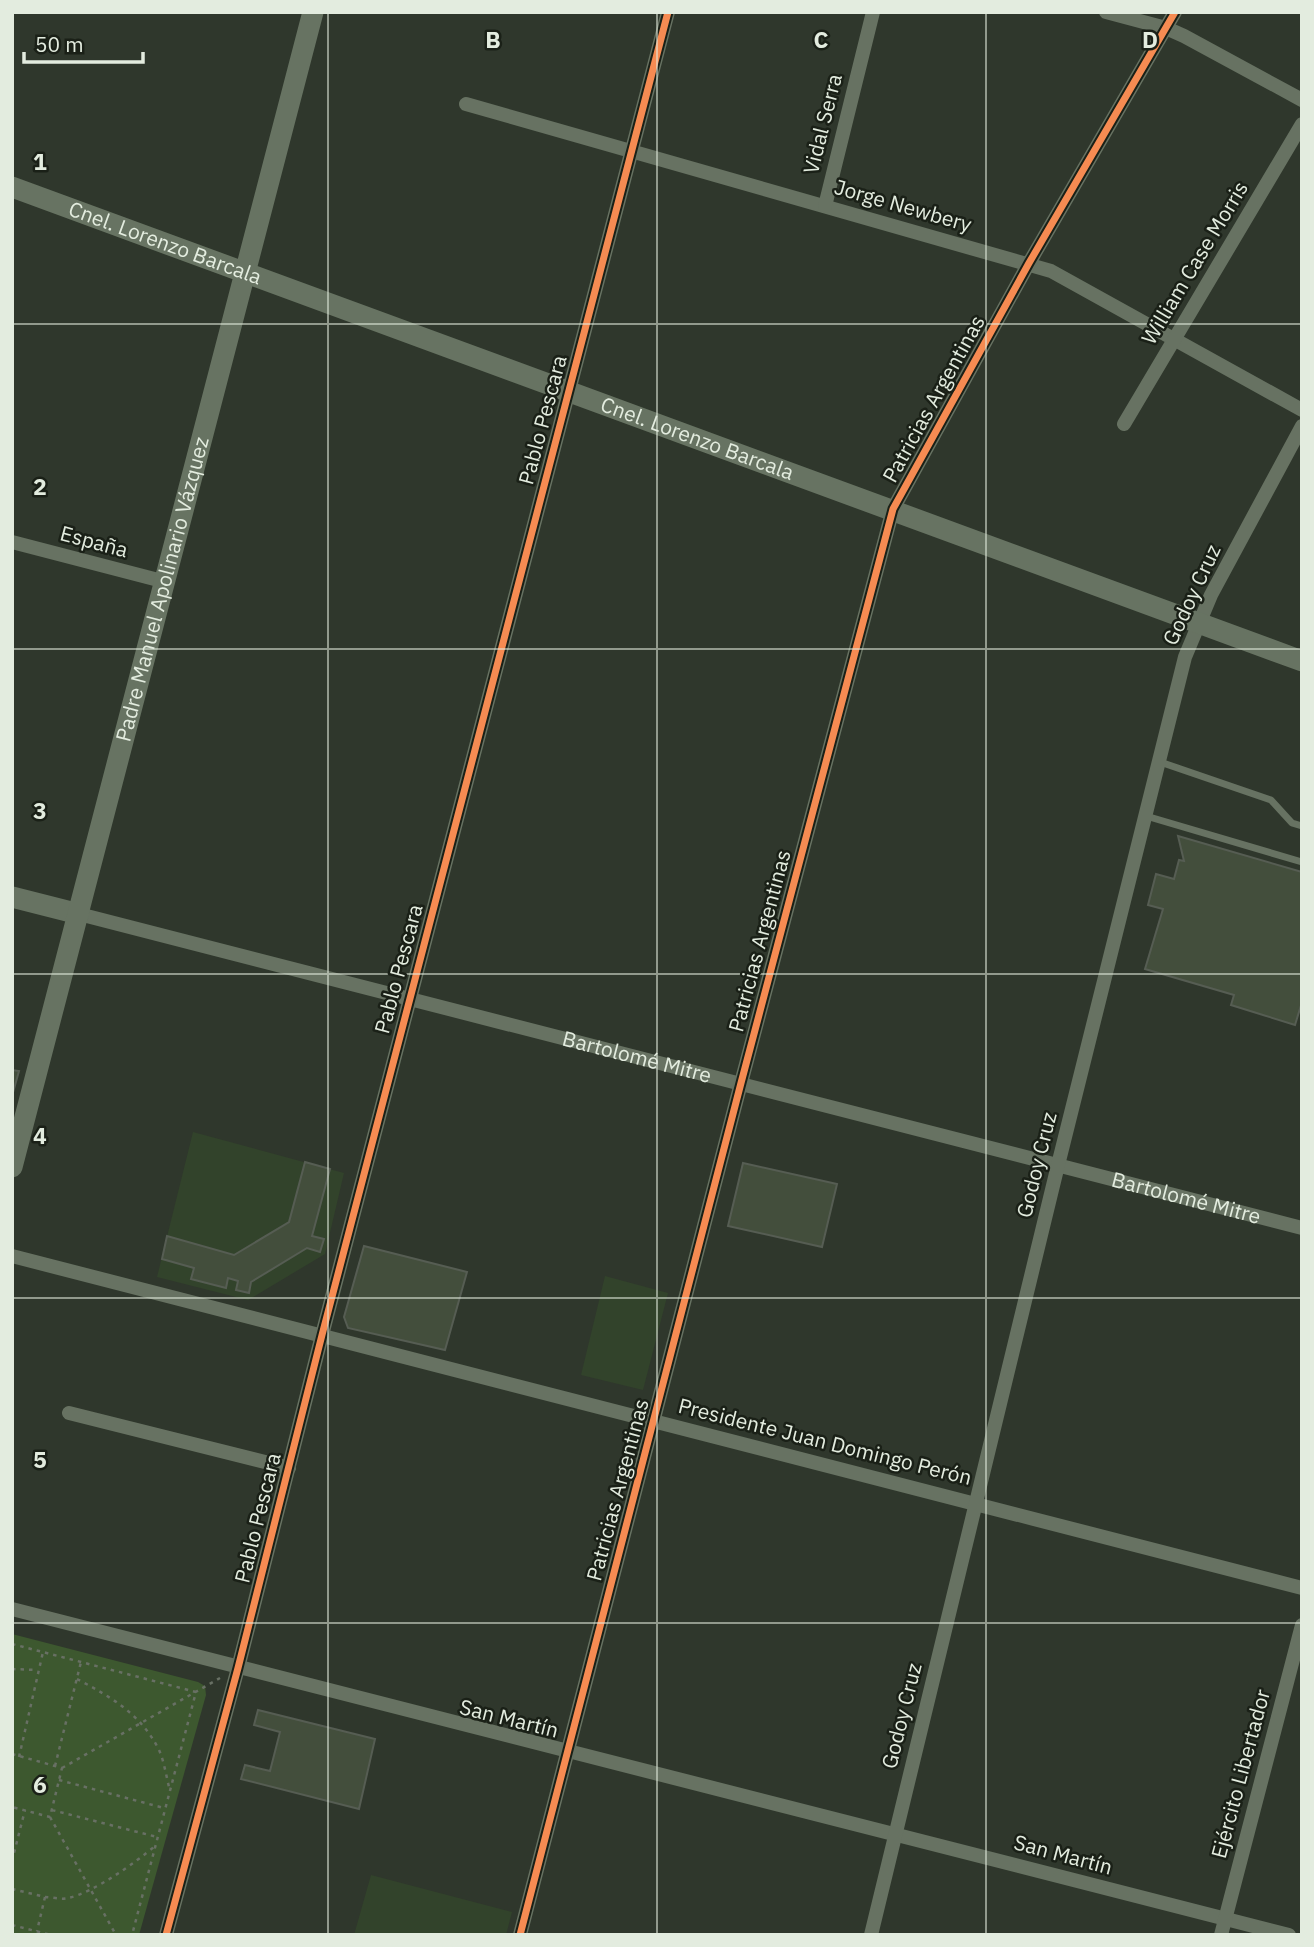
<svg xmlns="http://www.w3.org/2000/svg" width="1314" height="1947" font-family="'IBM Plex Sans',sans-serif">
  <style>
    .built { fill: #32432b }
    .green { fill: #3d582f }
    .building { fill: #434e3c; stroke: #565d53; stroke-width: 2 }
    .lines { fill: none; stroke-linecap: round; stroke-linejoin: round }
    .path { stroke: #687064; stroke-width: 2.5; stroke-dasharray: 3.5 5; stroke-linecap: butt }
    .lane { stroke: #677262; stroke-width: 7 }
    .street { stroke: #677262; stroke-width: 14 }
    .secondary { stroke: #677362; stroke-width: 21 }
    .cycleway-casing { stroke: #1a2017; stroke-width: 11 }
    .cycleway { stroke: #f68b52; stroke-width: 7 }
    .grid { fill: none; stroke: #e3ecdf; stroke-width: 2; stroke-opacity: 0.55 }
    .labels { text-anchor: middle; stroke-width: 5; stroke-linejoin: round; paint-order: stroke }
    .street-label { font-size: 21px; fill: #e3ecdf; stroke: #1a2017 }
    .grid-label { font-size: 23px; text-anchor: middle; font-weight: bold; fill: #e3ecdf; stroke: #1a2017; stroke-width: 5; stroke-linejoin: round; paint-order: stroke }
  </style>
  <rect width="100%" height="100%" fill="#2f372c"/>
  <path class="built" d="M193,1132L344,1173L325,1254L248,1300L157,1277Z
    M605,1276L668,1293L643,1390L581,1375Z
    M371,1875L512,1912L506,1935H354Z"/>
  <path class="green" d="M12,1634L198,1682L205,1686L206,1695L139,1935H20L12,1933Z"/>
  <path class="building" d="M1178,836L1302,872V1002L1295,1025L1231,1005L1234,995L1145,969L1163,909L1148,905L1156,874L1174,879L1179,860L1184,861Z
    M12,1070L19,1071L12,1096Z
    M305,1162L330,1169L312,1236L324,1239L320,1252L307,1248L251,1282L249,1293L236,1290L238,1281L228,1278L226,1288L191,1279L194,1268L162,1259L167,1236L234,1255L289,1222Z
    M743,1163L837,1184L822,1247L728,1226Z
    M364,1246L467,1272L445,1350L348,1328L344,1317Z
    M258,1710L375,1739L359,1809L241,1779L245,1765L270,1771L280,1732L254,1725Z"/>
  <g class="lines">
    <path class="path" d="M12,1644L196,1692L132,1935
      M12,1669L37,1670
      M77,1679C111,1697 141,1714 159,1750C164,1761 166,1775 169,1787
      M12,1754L62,1768L50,1817L12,1807
      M19,1757L43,1652
      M55,1766L81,1662
      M62,1768L220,1678
      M59,1780L164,1808
      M52,1810L157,1837
      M50,1817L116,1935
      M12,1861L25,1810
      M12,1889L45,1897L37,1931
      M45,1897C52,1897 61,1900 68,1898C93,1893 135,1863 155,1846
      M12,1925L51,1935"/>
    <path class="lane" d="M1160,762L1271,800L1292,823L1302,826
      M1146,816L1302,862"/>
    <g class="street">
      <path d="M1106,12L1166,28L1184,36L1302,100"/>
      <path d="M466,104L1051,271L1302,410"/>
      <path d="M825,206L873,12"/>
      <path d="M1124,424L1302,124"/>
      <path d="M12,542L166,582"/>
      <path id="s1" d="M79,914L1302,1228"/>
      <path d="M12,1256L1302,1588"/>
      <path d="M69,1413L289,1468"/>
      <path d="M12,1609L1289,1935"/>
      <path d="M166,1935L238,1668L322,1335L668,12"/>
      <path d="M520,1935L741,1083L893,509L1029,263L1175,12"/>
      <path d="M871,1935L1058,1165L1185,657L1211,595L1302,426"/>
      <path d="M1221,1935L1302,1625"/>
    </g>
    <g class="secondary">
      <path id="s2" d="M12,187L1302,661"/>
      <path d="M12,897L79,914"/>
      <path id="s3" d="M12,1167L313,12"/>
    </g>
    <defs>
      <path id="cycleway" d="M166,1935L238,1668L322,1335L668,12
        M520,1935L741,1083L893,509L1029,263L1175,12"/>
    </defs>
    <use href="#cycleway" class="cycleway-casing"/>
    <use href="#cycleway" class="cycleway"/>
  </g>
  <path class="grid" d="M328,12V1935M657,12V1935M986,12V1935M12,324H1302M12,649H1302M12,974H1302M12,1298H1302M12,1623H1302"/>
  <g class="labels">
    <g class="street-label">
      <text transform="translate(823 124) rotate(-76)" y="7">Vidal Serra</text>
      <text transform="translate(903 206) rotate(16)" y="7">Jorge Newbery</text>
      <text dy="7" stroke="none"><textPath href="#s2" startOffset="163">Cnel. Lorenzo Barcala</textPath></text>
      <text transform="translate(1195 263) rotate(-59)" y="7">William Case Morris</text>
      <text transform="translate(934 399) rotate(-61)" y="7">Patricias Argentinas</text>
      <text transform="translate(543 420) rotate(-75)" y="7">Pablo Pescara</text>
      <text dy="7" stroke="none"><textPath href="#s2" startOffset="730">Cnel. Lorenzo Barcala</textPath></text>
      <text transform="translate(94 542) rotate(15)" y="7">España</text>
      <text dy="7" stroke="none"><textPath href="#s3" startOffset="597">Padre Manuel Apolinario Vázquez</textPath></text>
      <text transform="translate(1192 595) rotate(-65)" y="7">Godoy Cruz</text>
      <text transform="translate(760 941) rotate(-75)" y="7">Patricias Argentinas</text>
      <text transform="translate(399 969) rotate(-75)" y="7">Pablo Pescara</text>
      <text dy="7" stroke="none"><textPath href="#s1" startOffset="576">Bartolomé Mitre</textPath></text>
      <text transform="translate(1037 1165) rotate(-76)" y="7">Godoy Cruz</text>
      <text dy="7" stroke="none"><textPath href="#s1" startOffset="1143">Bartolomé Mitre</textPath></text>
      <text transform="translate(825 1442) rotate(14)" y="7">Presidente Juan Domingo Perón</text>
      <text transform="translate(618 1490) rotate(-75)" y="7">Patricias Argentinas</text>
      <text transform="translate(258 1518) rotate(-76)" y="7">Pablo Pescara</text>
      <text transform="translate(902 1716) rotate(-76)" y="7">Godoy Cruz</text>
      <text transform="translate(509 1719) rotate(14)" y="7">San Martín</text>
      <text transform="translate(1241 1774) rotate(-75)" y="7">Ejército Libertador</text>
      <text transform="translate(1063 1855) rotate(15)" y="7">San Martín</text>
    </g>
  </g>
  <g class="grid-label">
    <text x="493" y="48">B</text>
    <text x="821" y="48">C</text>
    <text x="1150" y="48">D</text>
    <text x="40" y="170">1</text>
    <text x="40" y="495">2</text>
    <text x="40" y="819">3</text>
    <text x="40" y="1144">4</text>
    <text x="40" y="1468">5</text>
    <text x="40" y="1793">6</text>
  </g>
  <rect width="1314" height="1947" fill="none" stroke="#e3ecdf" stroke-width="28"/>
  <path d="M24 52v10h119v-10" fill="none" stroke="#e3ecdf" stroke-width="3.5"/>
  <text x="35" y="52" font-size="21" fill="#e3ecdf" stroke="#1a2017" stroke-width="5" paint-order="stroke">50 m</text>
</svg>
